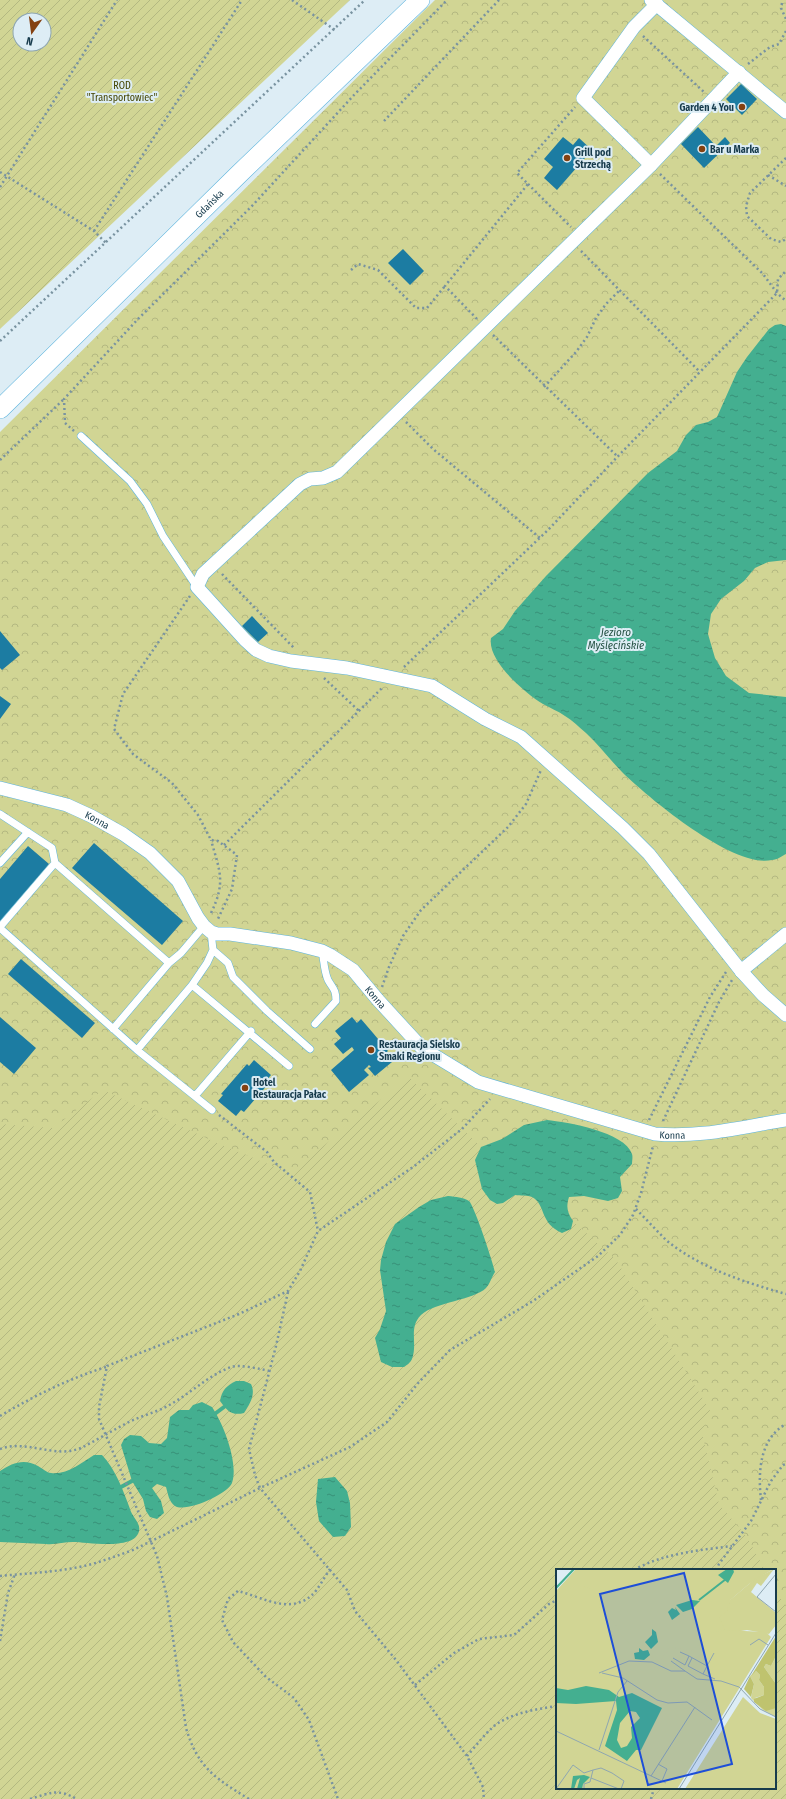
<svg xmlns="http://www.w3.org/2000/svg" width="786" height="1799" font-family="'Fira Sans Condensed',sans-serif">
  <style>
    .park { fill: url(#park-crowns); fill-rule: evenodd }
    .garden { fill: url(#garden-furrows); fill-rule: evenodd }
    .water { fill: url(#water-ripples) }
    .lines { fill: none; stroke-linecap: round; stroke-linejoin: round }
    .stream { stroke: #44af90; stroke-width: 4 }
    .building { fill: #1c7ca2 }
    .lane-casing { stroke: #5db4dd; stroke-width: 8 }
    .street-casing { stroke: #5db4dd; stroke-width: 14 }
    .secondary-casing { stroke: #5db4dd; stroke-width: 20 }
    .path { stroke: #7993a0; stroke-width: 2.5; stroke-dasharray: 2 3; stroke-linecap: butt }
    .lane { stroke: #fff; stroke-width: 7 }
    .street { stroke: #fff; stroke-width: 13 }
    .secondary { stroke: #fff; stroke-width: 19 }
    .poi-dot { fill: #844111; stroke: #ddedf5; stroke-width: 1.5 }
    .labels { text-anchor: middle; stroke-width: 4; stroke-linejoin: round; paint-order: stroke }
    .park-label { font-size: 10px; fill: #444500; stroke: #ddedf5 }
    .poi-label { font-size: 10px; font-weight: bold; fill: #173b4c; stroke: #ddedf5; text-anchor: start }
    .street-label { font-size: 10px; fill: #173b4c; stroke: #ddedf5 }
    .water-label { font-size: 11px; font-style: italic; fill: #255244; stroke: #ddedf5 }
    .inset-river { fill: none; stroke: #44af90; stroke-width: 2 }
    .inset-road { fill: none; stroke: #8ea6b1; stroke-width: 1 }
    .view { fill: #1d4ed8; fill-opacity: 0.15; stroke: #1d4ed8; stroke-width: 2 }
    .inset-edge { fill: none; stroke: #173b4c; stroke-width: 2 }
  </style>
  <defs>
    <pattern id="park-crowns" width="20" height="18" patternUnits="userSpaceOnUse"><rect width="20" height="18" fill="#d1d594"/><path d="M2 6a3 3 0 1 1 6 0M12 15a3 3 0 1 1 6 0" fill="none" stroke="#b3b881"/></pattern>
    <pattern id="garden-furrows" width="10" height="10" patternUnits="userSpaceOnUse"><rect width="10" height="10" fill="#d1d594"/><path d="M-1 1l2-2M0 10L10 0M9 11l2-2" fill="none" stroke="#b3b881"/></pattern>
    <pattern id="water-ripples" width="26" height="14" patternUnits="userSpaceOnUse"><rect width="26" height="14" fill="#44af90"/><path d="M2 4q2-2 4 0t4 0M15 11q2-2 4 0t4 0" fill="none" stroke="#389078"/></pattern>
  </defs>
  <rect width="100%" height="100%" fill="#ddedf5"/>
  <path class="park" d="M435,0H786V1799H0V432ZM557,1570H775V1788H557Z"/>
  <path class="garden" d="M0,0H350L0,329ZM20,20H44V44H20Z
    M409,1077L481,1147L573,1221L616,1260L710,1410L702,1433L719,1504L747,1537L765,1570H557V1788H775V1589L786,1607V1799H0V1124L53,1128L103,1090L217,1143L290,1173Z"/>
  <path class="water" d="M781,324L786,326V560L768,562L755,568L744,581L721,599L711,614L708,634L715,658L726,676L749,693L786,697V854C782,856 777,860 772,860C734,869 650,799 623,773C610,760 599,745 586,733C579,727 572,720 565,716C558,711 550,708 543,704C525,693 487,661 491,638L503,629L515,611L546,576L648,473L677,451L686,435L696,425L708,422L717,417L737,372L747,357L769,329L775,325Z
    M547,1120C567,1122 625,1132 632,1154C633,1157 632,1161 632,1164L620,1177L622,1191L618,1198L608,1201L584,1196L569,1197C566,1207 567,1212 573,1221L571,1229L562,1233C539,1223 546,1204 532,1197C528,1195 520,1196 515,1195L503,1203L497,1204L490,1200L482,1189L475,1160L481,1147L502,1139L524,1125Z
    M448,1196C456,1197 463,1197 469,1201C474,1205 493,1262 495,1272C492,1276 490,1284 486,1288C474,1300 435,1302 421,1315C408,1328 418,1343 412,1359C411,1362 407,1365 404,1367H392L381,1362L375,1338L380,1329L386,1311L380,1270L381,1260L386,1242L395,1224L419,1207L431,1200Z
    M236,1381H244L251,1384C256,1394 250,1404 244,1413C232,1416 227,1411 220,1401C222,1390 226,1386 236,1381Z
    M202,1402L212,1407C223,1423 239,1463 232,1483C228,1494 186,1513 175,1506C169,1502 168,1494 166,1487L157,1484L152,1488L161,1501L164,1513L157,1519L150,1517L146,1511L143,1499L132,1481L121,1445L124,1439L130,1435L141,1436L149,1443L161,1444L167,1438L170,1417L179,1410H189L193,1405Z
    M94,1455H102C116,1470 123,1490 130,1509C132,1517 141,1523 139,1531C135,1551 87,1542 73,1542C64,1542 55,1545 46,1544C31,1543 15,1543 0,1542V1471C12,1463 24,1458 38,1466C42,1468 47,1473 51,1473C67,1475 81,1463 94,1455Z
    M335,1477L347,1491L350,1503L351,1527L345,1536L333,1537L319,1521L316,1502L318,1479Z"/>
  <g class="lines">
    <path class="stream" d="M216,1413L224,1407
      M121,1487L132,1481"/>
  </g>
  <path class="building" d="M741,84L757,99L742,115L726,99Z
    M698,127L716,146L725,137L730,143L704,168L681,144Z
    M563,137L573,145L579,138L592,150L557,190L544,178L553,167L544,159Z
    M403,249L424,271L410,285L388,263Z
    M252,616L268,633L258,642L242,626Z
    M0,631L20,655L2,670L0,668Z
    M0,696L11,704L0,719Z
    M94,843L183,921L162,945L72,868Z
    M28,846L49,864L0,921V879Z
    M21,959L95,1023L82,1038L8,974Z
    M0,1017L36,1048L14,1074L0,1062Z
    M352,1017L357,1023L361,1019L373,1033L368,1037L373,1033L388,1051L384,1054L392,1062L375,1076L368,1068L371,1067L369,1065L364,1070L369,1075L349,1092L331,1070L354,1050L352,1047L343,1054L334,1044L341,1038L335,1031Z
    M254,1060L271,1075L266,1081L269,1083L244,1112L241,1110L236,1116L218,1101L223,1095L221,1094L247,1064L249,1066Z"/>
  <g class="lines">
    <defs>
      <path id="lane" d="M81,436L130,481L147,504L163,536L197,587
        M0,814L52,848L55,863
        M0,863L28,832
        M0,927L55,863L169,963L113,1029
        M0,928L137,1050L212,1110
        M211,932L213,950L228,963L233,977L267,1011L310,1049
        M169,963L181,953L204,926
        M192,985L207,963L213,950
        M315,1024L336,1001C336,989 333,989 328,980C324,971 324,960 322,951
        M137,1050L192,985L289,1066
        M195,1096L251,1031"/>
      <g id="street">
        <path d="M651,0L786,112"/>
        <path d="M739,72L651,165L337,472L323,478L310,479L300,484L203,574L197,587L245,640L256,650L269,656L291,661L347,668L432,686L485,719L521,737L623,828L649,854L741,971L763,995L786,1015"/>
        <path d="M651,165L583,98L634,27L657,4"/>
        <path id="s1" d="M0,788L67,805L91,816L123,834L150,853L178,881L198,918L204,926L211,932L217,934H230L291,943L322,951L330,955L353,970L378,1000L422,1048L478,1082L655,1134C701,1138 741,1127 786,1120"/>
        <path d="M741,971L786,934"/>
      </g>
      <g id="secondary">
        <path id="s2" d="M0,409L238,175L420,0"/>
      </g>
    </defs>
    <use href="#lane" class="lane-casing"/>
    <use href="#street" class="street-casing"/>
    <use href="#secondary" class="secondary-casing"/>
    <path class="path" d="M292,0L335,30
      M782,3L781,8L786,19
      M643,36L704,92
      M748,64L770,47L779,44L786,31
      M384,121L499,0
      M786,158L750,193L746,206L747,216L771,239L781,242L786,239
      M0,172L94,231L106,243
      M660,174L763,274L777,293L786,301
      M768,175L786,186
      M528,184L571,227
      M0,187L117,0
      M94,231L242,0
      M581,251L700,372
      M351,270L358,264L378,270L416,308H427L445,286
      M477,319L445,286L528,184L517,173L575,107
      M493,335L617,456
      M0,341L365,0
      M544,387L576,352L587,337L596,318L606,304L620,290
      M406,422L433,449L540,538
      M74,431L65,423L64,399L138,319L252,206L354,95L447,0
      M0,460L64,399
      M222,574L294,648
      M190,596L123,694L114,729L133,754L172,783L198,815L211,840L218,841L237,855L232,889L217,921
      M404,667L548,530L622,452L777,293L778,279L786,271
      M324,678L359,711
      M224,845L382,688
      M211,913C226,882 220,872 211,840
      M382,987L389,967L403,936L421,910L508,827L526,804L541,770
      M219,1115L267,1152L274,1162L310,1192L318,1231
      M649,1120L710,997L726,972
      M663,1121L719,1002L732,980
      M636,1209C646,1219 656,1230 666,1240C700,1268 744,1282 786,1294
      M288,1292L276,1346L249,1449L255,1475L260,1488L347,1590L355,1611L396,1660L467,1756L483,1787L484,1799
      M0,1416C34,1396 68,1379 106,1367
      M0,1449C27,1439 54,1459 81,1448C97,1440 113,1430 129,1422C143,1415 158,1412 171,1404C191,1393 209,1375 231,1367C239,1364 260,1369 270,1371
      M761,1500C758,1473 759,1439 786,1424
      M330,1569C325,1576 318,1590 312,1595C290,1615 262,1597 238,1591L228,1599L222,1620L233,1642L266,1677L294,1698L309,1720L338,1799
      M634,1570C661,1554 700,1550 732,1546
      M716,1570L719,1564L751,1521L771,1481L783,1465L786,1464
      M0,1576C30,1573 62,1572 92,1564C106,1560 119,1555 133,1550L260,1488L350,1447L387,1422L419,1382L450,1350L533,1301L598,1256L620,1235L633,1215L641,1193L653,1146
      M0,1641L8,1593L15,1574
      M415,1685L454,1653L479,1639L514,1635L549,1604L557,1600
      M467,1756C476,1746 489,1728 500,1722C517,1712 538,1709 557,1706
      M30,1799C50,1793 57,1788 77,1799
      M249,1799C215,1778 198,1768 186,1728L167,1597L157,1556L99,1419V1407L107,1366L239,1314L288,1291L300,1271L318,1231L413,1167L462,1129L490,1099
      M651,1799L654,1788"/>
    <use href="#lane" class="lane"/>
    <use href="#street" class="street"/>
    <use href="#secondary" class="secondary"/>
  </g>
  <g class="poi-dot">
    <circle cx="742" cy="107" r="4"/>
    <circle cx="702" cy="149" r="4"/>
    <circle cx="567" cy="158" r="4"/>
    <circle cx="371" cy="1050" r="4"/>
    <circle cx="245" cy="1088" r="4"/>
  </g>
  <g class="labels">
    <g class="park-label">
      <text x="122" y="89">ROD<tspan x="122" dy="12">"Transportowiec"</tspan></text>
    </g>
    <g class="poi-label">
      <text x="734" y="111" text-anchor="end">Garden 4 You</text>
      <text x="710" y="153">Bar u Marka</text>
      <text x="575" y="156">Grill pod<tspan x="575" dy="12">Strzechą</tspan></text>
      <text x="379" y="1048">Restauracja Sielsko<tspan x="379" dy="12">Smaki Regionu</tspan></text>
      <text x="253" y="1086">Hotel<tspan x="253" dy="12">Restauracja Pałac</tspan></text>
    </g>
    <g class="street-label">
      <text dy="4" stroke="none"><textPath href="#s2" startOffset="293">Gdańska</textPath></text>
      <text dy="4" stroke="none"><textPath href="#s1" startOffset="103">Konna</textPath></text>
      <text dy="4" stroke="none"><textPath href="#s1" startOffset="451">Konna</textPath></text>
      <text dy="4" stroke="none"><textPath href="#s1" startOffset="787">Konna</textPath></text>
    </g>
    <g class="water-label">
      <text x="616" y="636">Jezioro<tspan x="616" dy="13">Myślęcińskie</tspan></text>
    </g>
  </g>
  <g transform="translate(556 1569)">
    <rect width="220" height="220" fill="#ddedf5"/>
    <path d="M218,0L205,17L201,14L195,23L220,44V56L213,65L191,61L149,68L174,31L200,9ZM220,87V115L208,98L210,95L215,97ZM200,102L204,106L203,111L208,118V126L199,129L220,139V148L207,141L195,129L198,115L194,107Z" fill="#d1d594"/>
    <path d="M220,67V87L215,97L210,95L208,98L220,115V139L210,142L198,133V130L208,126V118L203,111L204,106L200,102L195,107ZM194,107L198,115L195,128L188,120Z" fill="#bfc36e"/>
    <path d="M20,0H217L191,16L174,31L171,42L163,48L169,61L210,63L215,68L121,220H0V22Z" fill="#d1d594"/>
    <path d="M26,0H217L200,9L174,31L171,42L163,48L169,61L154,64L149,68L147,75L140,77L136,82L114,78L104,92L77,78L63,64L59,54L44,39L43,28L34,20L26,17ZM187,128L204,144L220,150V220H129Z" fill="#d1d594"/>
    <path d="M171,0H177L178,3L172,14L162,6ZM136,31L144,32L136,40L127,43L120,36ZM119,38L124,45L116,51L112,43L116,39L120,41ZM96,60L100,63L102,73L95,80L89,73L96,66ZM83,79L87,82L92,81L94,86L88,91L79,90L78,84L83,83ZM30,117L53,121L63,128L76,124L106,139L85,181H80L71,192L49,177L61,141L60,132L20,135L0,134V119L12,121ZM74,142L80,143L84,149L75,158L76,169L71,177L65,179L61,171L64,154ZM28,206L34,208L27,215L26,220H21L24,209L21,211L18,220H15L17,207Z" fill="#44af90" fill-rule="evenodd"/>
    <path class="inset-river" d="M0,19L18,0M143,31L170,10"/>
    <path class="inset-road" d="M220,5L201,28L220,43M194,76L203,70L212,76M124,83L133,87L151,97L147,105L132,97L136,89M117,89L129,96L133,87M115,92L129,102M151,97L158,84M43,104L73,92L96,93L115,102H129L141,110L165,112L183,118L204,140L220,148M46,104L67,109L101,131L112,134L131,133L156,151M147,105L159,110M0,162L110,214M43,181L62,123L71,112M102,195L111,200L106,212M37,201L45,199L56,204L68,212L65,220M95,207L139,138M0,220L17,196L28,204L37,201L35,209M28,220V215L34,213L35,209L63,220M123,220L220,64"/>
    <path class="view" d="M128,4L176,195L92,216L44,25Z"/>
    <rect width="220" height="220" class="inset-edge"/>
  </g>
  <g transform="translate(32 32) rotate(194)"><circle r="19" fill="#ddedf5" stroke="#8ea6b1"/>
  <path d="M0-3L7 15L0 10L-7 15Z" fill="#844111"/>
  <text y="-6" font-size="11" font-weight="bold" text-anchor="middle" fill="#173b4c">N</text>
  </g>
</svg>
